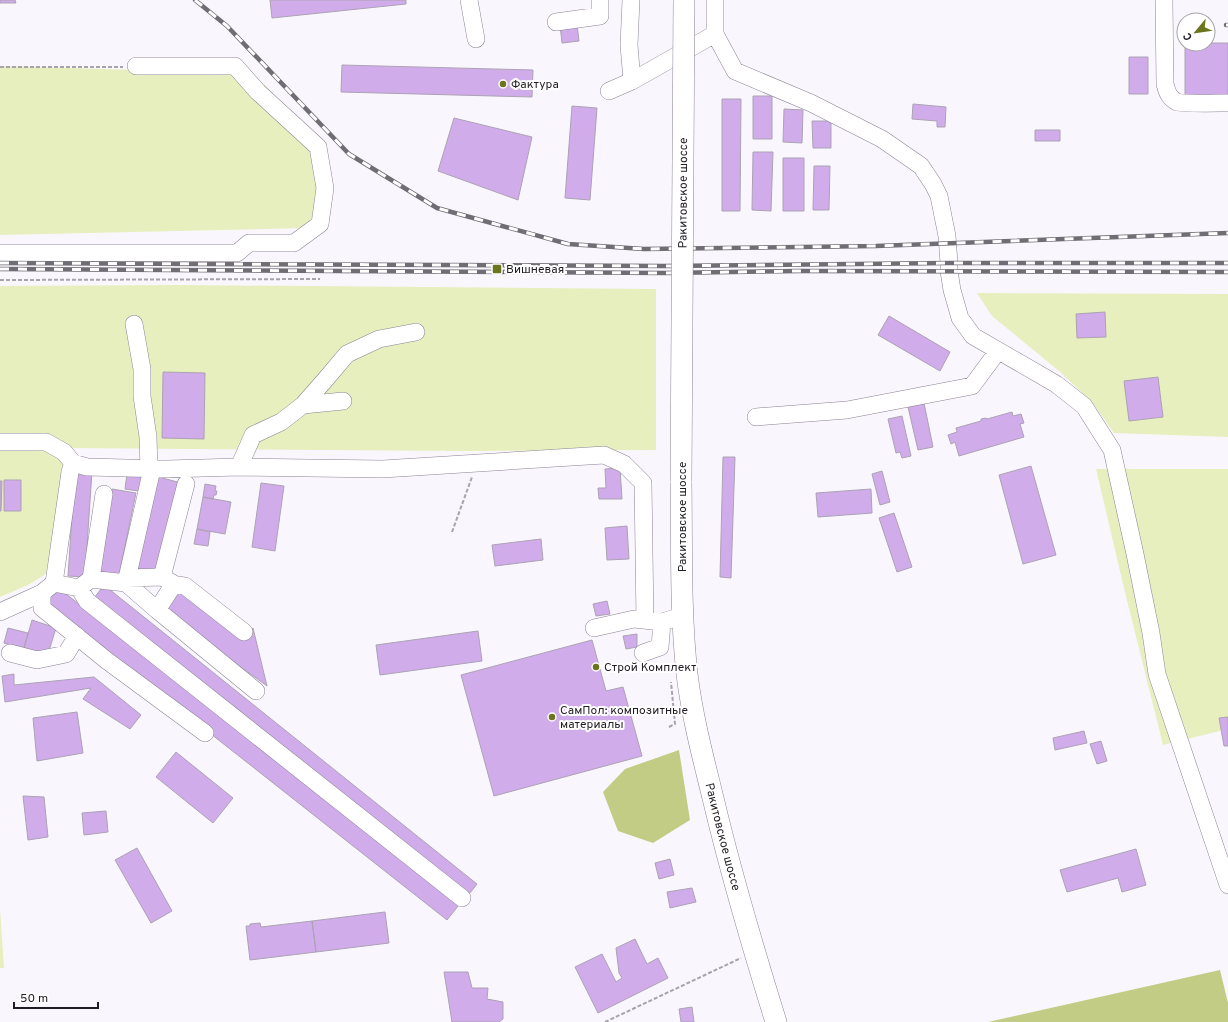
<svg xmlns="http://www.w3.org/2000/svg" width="1228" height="1022" font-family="Overpass,sans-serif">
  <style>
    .green { fill: #e7efbe }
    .forest { fill: #c2cc84 }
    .building { fill: #d0acea; stroke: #aca2b4 }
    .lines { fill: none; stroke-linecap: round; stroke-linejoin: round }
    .minor-casing { stroke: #8c8294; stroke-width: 18 }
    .major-casing { stroke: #8c8294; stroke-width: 22 }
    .path { stroke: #a7a3ab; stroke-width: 2; stroke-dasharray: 4 2; stroke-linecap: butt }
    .minor { stroke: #fff; stroke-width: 17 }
    .major { stroke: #fff; stroke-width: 21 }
    .rail-casing { stroke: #716d74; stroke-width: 4.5 }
    .rail { stroke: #fff; stroke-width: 3; stroke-dasharray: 9; stroke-linecap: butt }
    .major-bridge-casing { stroke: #8c8294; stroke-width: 22; stroke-linecap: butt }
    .major-bridge { stroke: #fff; stroke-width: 21 }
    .poi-dot { fill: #6c741d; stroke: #fff; stroke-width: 1.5 }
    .labels { text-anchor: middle; stroke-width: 4; stroke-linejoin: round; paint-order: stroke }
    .poi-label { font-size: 12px; fill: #201c23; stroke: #fff; text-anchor: start }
    .street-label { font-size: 12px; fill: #201c23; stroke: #fff }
  </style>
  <rect width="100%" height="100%" fill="#faf6fe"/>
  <path class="green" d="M0,66L240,73L264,84L312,136L322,187L309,228L0,235Z
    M181,285L656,289V450L464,451L68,448L46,574L28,585L0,597V286Z
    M977,293L1228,294V437L1114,433L1092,402L1059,371L992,316Z
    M1096,469H1228V729L1163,745L1123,584Z
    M0,908L4,968H0Z"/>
  <path class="forest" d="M679,750L690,820L653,843L618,831L603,792L625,769Z
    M1220,970L1228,1003V1022H988Z"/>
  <path class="building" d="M0,0H15L16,3H0Z
    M270,0H406V4L272,18Z
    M577,24L579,41L562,43L560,25Z
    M1208,43H1228V95H1185V44H1208Z
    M1129,57H1148V94H1129Z
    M342,65L533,70L532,97L341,92Z
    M753,96H772V139H753Z
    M722,99H741L740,211H722Z
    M913,104L946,107L945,127H937V121L912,119Z
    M572,106L597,108L590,200L565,198Z
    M784,109L803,110L802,143L783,142Z
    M454,118L532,137L518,200L438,171Z
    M812,121H831V148H813Z
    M1035,130H1060V141H1035Z
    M753,152H773L771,211L752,210Z
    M783,158H804V211H783Z
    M814,166H830L829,210H813Z
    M1105,312L1106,337L1077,338L1076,314Z
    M889,316L950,352L940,371L878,335Z
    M163,372L205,373L204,439L162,438Z
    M1158,377L1163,417L1129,421L1124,381Z
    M924,403L933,447L918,450L908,407Z
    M1012,412L1013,416L1021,414L1024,423L1020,424L1024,437L959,456L955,442L951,444L948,435L957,432L956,428L981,421V419L986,418L987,419Z
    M902,416L911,456L902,458L900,452L896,453L888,419Z
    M723,457H735L731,578L720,577Z
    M1031,466L1056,555L1023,564L999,475Z
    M620,468L622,499H599L598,488H606L605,469Z
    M75,470L92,471L85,577L68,576Z
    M882,471L890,502L880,505L872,474Z
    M127,474L147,477L145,492L125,489Z
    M155,476L185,484L160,574L132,567Z
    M4,480H21V511H4Z
    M0,481H2L1,511H0Z
    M261,483L284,486L275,551L252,547Z
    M205,484L216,486L215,491H217L216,495H214L213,499L203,497Z
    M112,489L136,493L118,580L95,575Z
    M871,489L872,513L818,517L816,493Z
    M203,497L231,502L225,534L197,529Z
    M894,513L912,567L897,572L879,518Z
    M627,526L629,559L607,560L605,528Z
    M197,529L210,532L208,546L194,544Z
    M541,539L543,560L495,566L492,545Z
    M104,585L477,884L466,898L91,602Z
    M57,587L462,901L447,920L46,604Z
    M180,589L246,637L253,628L267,686L164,611Z
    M607,601L610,614L596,616L593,604Z
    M32,620L56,628L48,654L24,648Z
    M8,628L28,633L24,648L4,643Z
    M478,631L482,661L380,675L376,645Z
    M637,634V647L626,649L623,636Z
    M592,640L606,691L623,687L642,756L494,796L461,675Z
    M14,674V685L94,677L141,715L130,729L83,699L91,688L5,702L2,676Z
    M77,712L83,753L37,761L33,718Z
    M1228,717V746H1224L1219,718Z
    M1084,731L1087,743L1055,750L1053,738Z
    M1101,741L1107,761L1097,764L1090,744Z
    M176,752L233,798L213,823L156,777Z
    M23,796L44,797L48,837L28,840Z
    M106,811L108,832L84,835L82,813Z
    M137,848L172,911L151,923L115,860Z
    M1136,849L1146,885L1122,892L1118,878L1067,892L1060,870Z
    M670,859L674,875L659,879L655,863Z
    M692,888L696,902L670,908L667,892Z
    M385,912L389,943L316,952L312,921Z
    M312,921L316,952L250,960L246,926H250V924L260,923L261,927Z
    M635,939L647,964L658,958L668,978L598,1013L575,967L602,954L616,982L622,978L619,973L616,948Z
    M444,972H468L472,988H488L487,999L503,1002V1019L499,1022H452Z
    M692,1007L694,1022H681L679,1009Z"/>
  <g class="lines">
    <defs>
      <path id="minor" d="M469,0L476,39
        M631,0L629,45L632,81
        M715,0V34L735,71L811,103L882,139L921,166L933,184L939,196L947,236L949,263V271L952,290L960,318L973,336L1056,384L1084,406L1112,450L1135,554L1151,633L1157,674L1228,885
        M1164,0L1165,84C1167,92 1169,98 1177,102C1182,104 1219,103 1228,103
        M556,22L600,16V0
        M609,91L632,81L715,34
        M0,253H237L249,243H294L320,224L325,188L318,147L258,92L235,66H136
        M134,324L142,369V396L148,437L149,469
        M303,405L325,380L347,354L379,339L416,332
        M756,417L847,410L972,386L998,351
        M0,442H46L64,452L73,463
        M239,467L253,435L281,422L303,405L343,401
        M162,577L186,484
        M91,579L104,494
        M54,583L79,588L91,579L126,583L152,469
        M126,583L157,610L174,584L162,577L127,578
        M174,584L185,586L244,632
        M79,588L87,601L462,898
        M42,593V608L106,660L205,733
        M157,610L256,691
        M0,612L42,593L54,583L70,472L73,463L87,467L167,469L239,467L383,469L604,455L624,464L643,483L645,620
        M594,628L634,619L662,622L682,616
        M10,653L37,660L66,654L77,636
        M643,653L660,647L662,622"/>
      <g id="major">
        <path id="s1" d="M681,481C682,546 680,611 687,674C692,716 703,757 713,798C731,874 753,948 776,1022"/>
      </g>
    </defs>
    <use href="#minor" class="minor-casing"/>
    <use href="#major" class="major-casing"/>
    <path class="path" d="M0,67H123
      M0,280L320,279
      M452,532L472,477
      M669,727L675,724L671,682
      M605,1022L741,958"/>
    <use href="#minor" class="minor"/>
    <use href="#major" class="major"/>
    <defs>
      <path id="rail" d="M195,0L227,26L349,154L437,208L568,244L644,249L876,246L1228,233
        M1226,25H1228
        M0,263L665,266L949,263H1228
        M0,269L665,273L800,271L1228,272"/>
    </defs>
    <use href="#rail" class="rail-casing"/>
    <use href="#rail" class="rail"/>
    <defs>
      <g id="major-bridge">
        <path id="s2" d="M681,481L684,0"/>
      </g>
    </defs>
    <use href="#major-bridge" class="major-bridge-casing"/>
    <use href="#major-bridge" class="major-bridge"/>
  </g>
  <g class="poi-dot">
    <circle cx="503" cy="84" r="4"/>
    <rect x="492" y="264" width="10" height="10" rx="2"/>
    <circle cx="596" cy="667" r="4"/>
    <circle cx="552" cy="717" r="4"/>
  </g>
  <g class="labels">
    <g class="poi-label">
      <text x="511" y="88">Фактура</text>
      <text x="506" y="273">Вишневая</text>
      <text x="604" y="671">Строй Комплект</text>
      <text x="560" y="714">СамПол: композитные<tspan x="560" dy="14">материалы</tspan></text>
    </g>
    <g class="street-label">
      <text dy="4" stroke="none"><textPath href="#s2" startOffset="288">Ракитовское шоссе</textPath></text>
      <text transform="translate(682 517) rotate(-90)" y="4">Ракитовское шоссе</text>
      <text dy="4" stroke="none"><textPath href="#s1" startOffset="360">Ракитовское шоссе</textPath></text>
    </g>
  </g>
  <g transform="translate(1196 32) rotate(241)"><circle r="19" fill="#ffffff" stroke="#a6a4a7"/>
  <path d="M0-3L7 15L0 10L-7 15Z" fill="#6c741d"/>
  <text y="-6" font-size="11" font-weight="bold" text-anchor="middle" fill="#201c23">С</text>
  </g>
  <path d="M14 1002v6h84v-6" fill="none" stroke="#201c23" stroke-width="2"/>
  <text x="20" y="1002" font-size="12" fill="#201c23" stroke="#ffffff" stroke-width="3" paint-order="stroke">50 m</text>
</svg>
